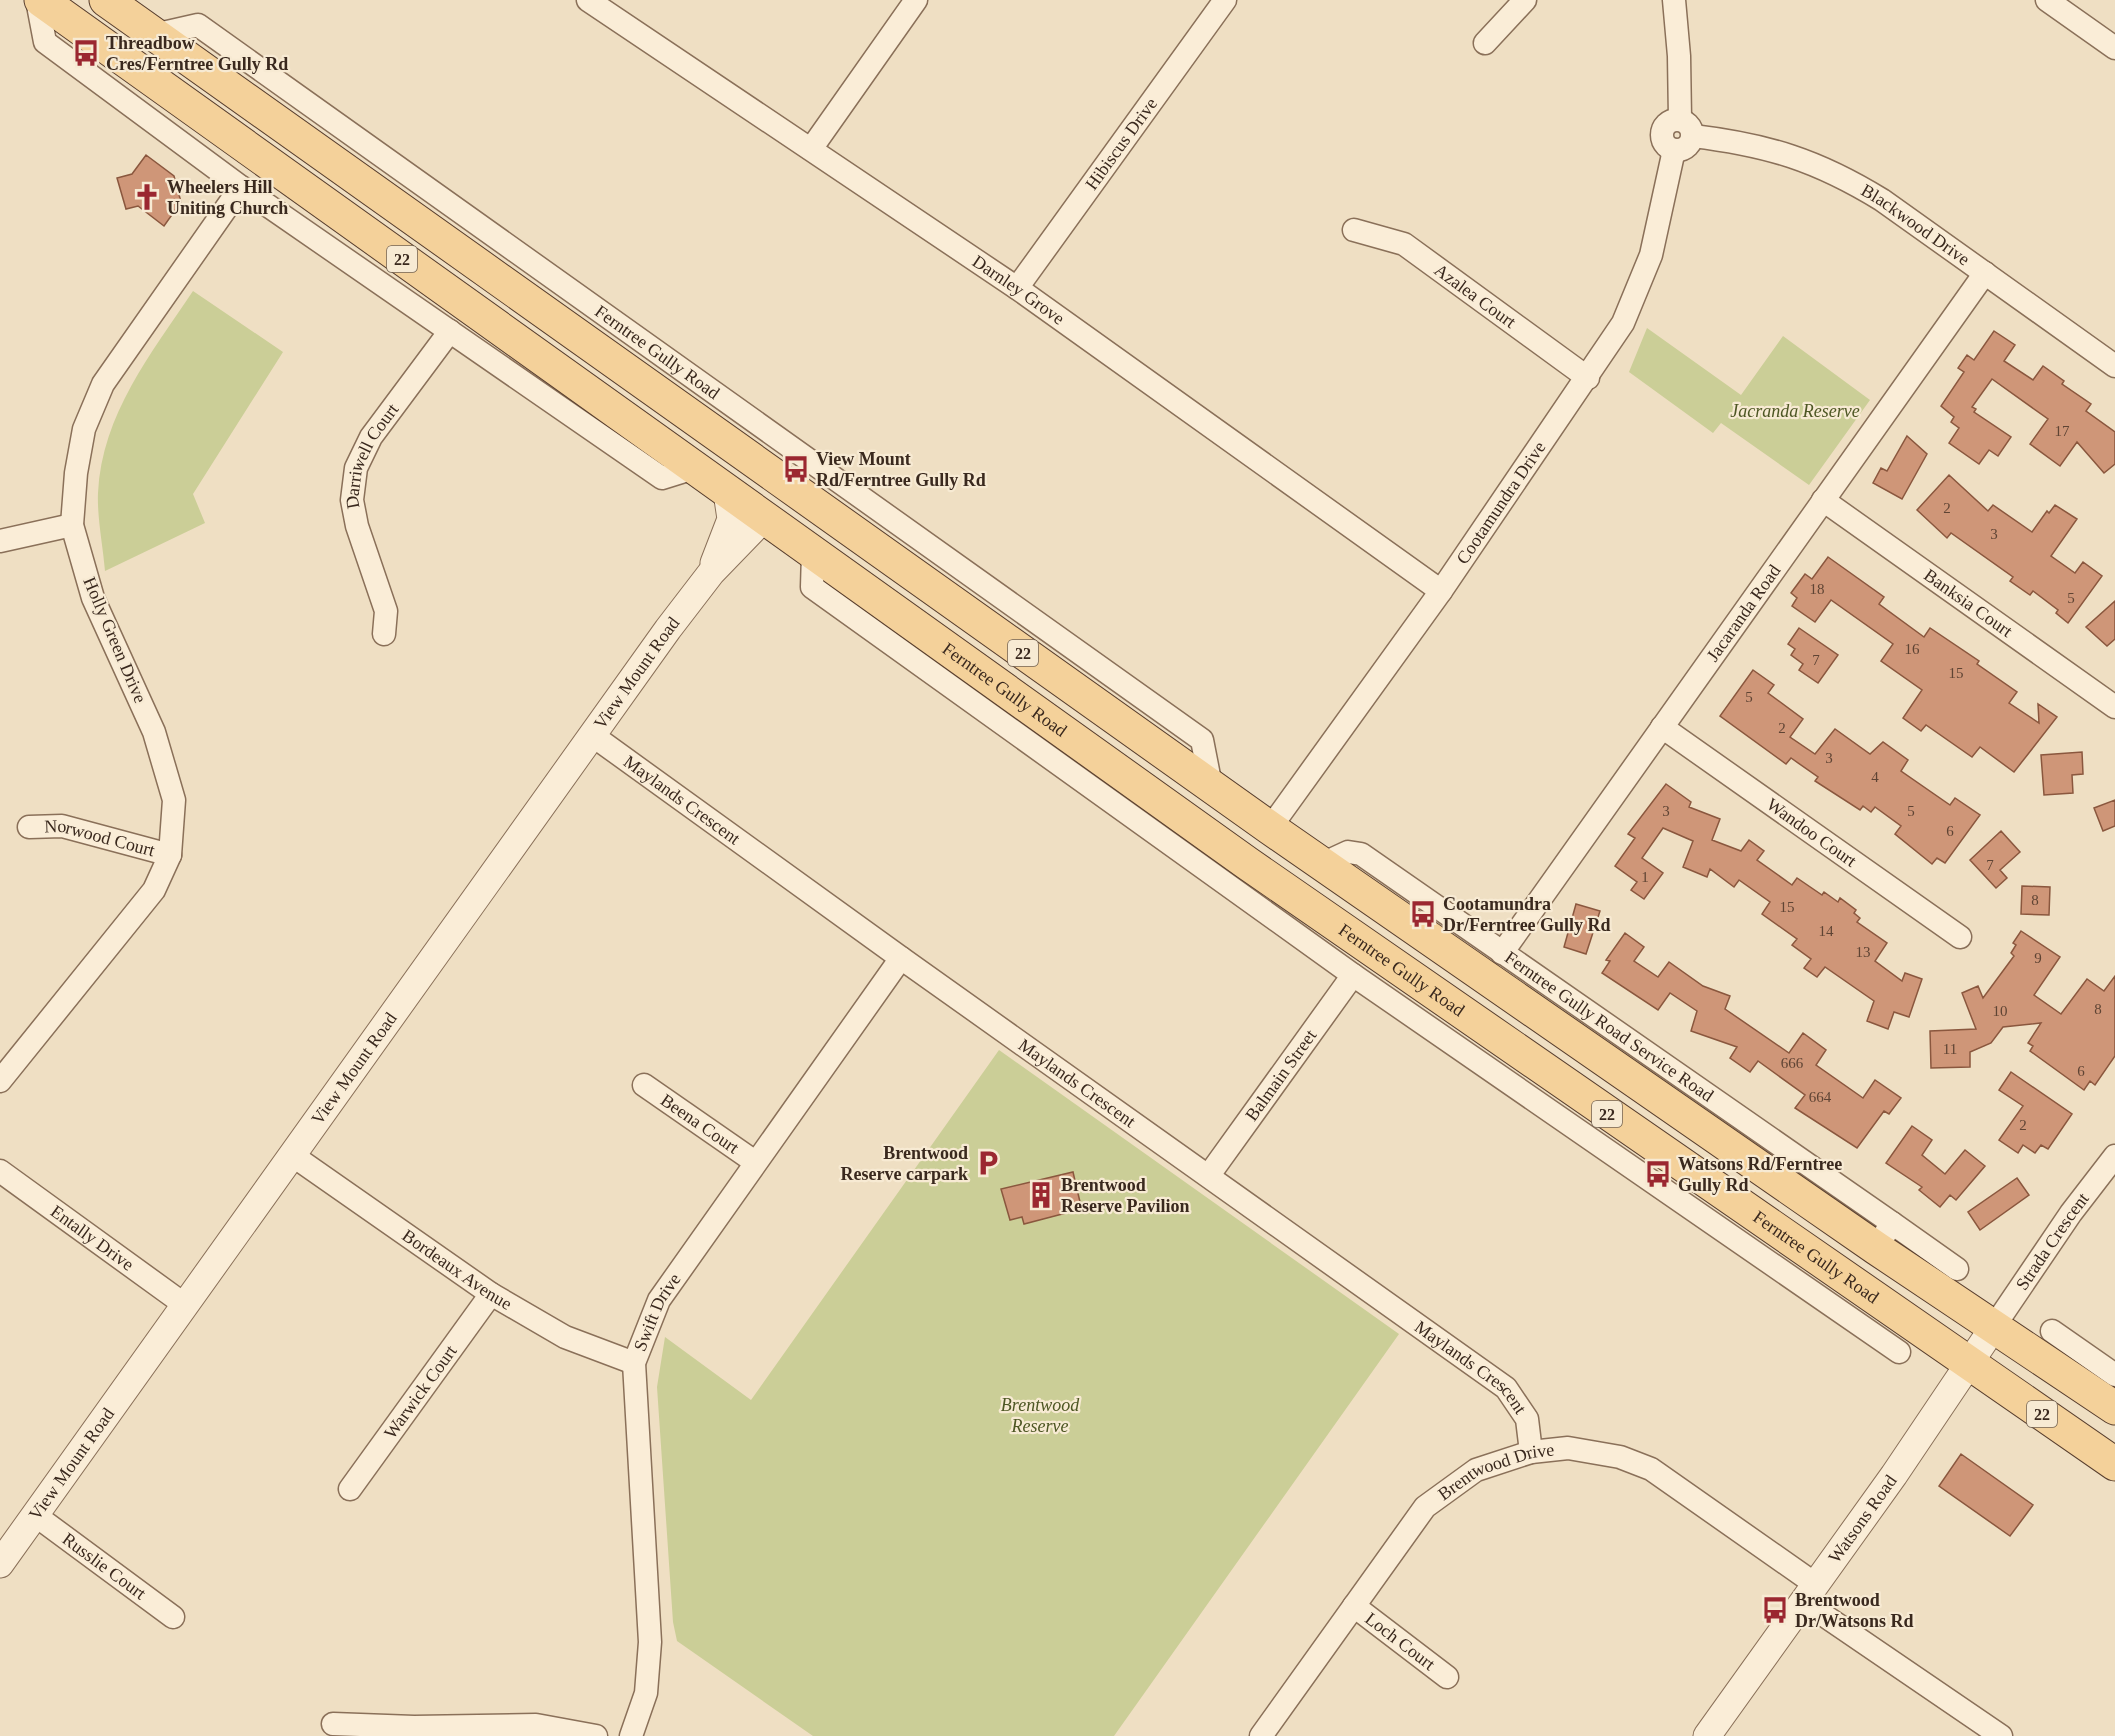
<svg xmlns="http://www.w3.org/2000/svg" width="2115" height="1736" font-family="'Times New Roman',serif">
  <style>
    .green { fill: #cbce97 }
    .building { fill: #cf9678; stroke: #8a573e; stroke-width: 1.5 }
    .lines { fill: none; stroke-linecap: round; stroke-linejoin: round }
    .minor-casing { stroke: #8a7059; stroke-width: 25 }
    .tertiary-casing { stroke: #8a7059; stroke-width: 29 }
    .primary-casing { stroke: #583e2e; stroke-width: 35 }
    .minor { stroke: #faedd7; stroke-width: 22 }
    .tertiary { stroke: #faedd7; stroke-width: 27 }
    .primary { stroke: #f4d19a; stroke-width: 33 }
    .labels { text-anchor: middle; stroke-width: 4.5; stroke-linejoin: round; paint-order: stroke }
    .number-label { font-size: 15px; fill: #5f4434 }
    .shield { fill: #f7ead3; stroke: #736354; stroke-width: 1.5 }
    .shield-label { font-size: 16px; font-weight: bold; fill: #3a291e }
    .poi-label { font-size: 18px; font-weight: bold; fill: #3a291e; stroke: #f7ead3; text-anchor: start }
    .street-label { font-size: 18px; fill: #3a291e; stroke: #f7ead3 }
    .park-label { font-size: 18px; font-style: italic; fill: #4e5724; stroke: #f7ead3 }
  </style>
  <rect width="100%" height="100%" fill="#efdfc3"/>
  <path class="green" d="M193,291L283,352L193,494L205,523L105,571C103,546 97,518 98,493C102,414 151,354 193,291Z
    M1647,328L1741,395L1783,336L1870,400L1809,485L1721,423L1713,433L1629,372Z
    M999,1050L1399,1334L1114,1736H813L677,1641L673,1622L657,1387L665,1337L751,1400Z"/>
  <path class="building" d="M146,155L174,176L181,202L164,226L138,206L126,209L117,178L132,174Z
    M1994,331L2015,345L2004,361L2033,380L2043,366L2064,381L2062,384L2091,404L2086,411L2115,432V464L2104,473L2077,442L2060,466L2030,444L2048,419L1992,379L1972,407L1976,409L1974,412L2011,437L1998,456L1989,450L1979,464L1949,443L1959,428L1951,422L1954,417L1941,406L1964,372L1958,368L1967,355L1974,360Z
    M1907,436L1927,454L1902,499L1873,483L1881,468L1887,471Z
    M1949,475L1988,511L1993,505L2032,532L2047,511L2049,513L2055,505L2077,519L2051,556L2075,573L2083,562L2102,576L2068,623L2056,613L2058,610L2033,591L2030,595L2010,581L2013,577L1951,533L1947,538L1917,510Z
    M1828,557L1884,597L1879,604L1924,637L1930,628L1979,661L1977,664L2017,692L2009,703L2039,723L2038,704L2057,717L2014,772L1980,747L1972,757L1926,725L1921,731L1903,718L1922,690L1881,661L1893,644L1831,600L1815,622L1792,606L1797,598L1791,593L1805,574L1812,579Z
    M2115,601V639L2107,646L2086,627Z
    M1799,628L1838,655L1818,683L1799,670L1803,664L1791,655L1795,649L1788,644Z
    M1753,670L1774,685L1768,693L1803,719L1790,737L1815,754L1835,729L1870,754L1883,742L1908,760L1901,771L1950,805L1955,798L1980,815L1945,863L1937,858L1932,864L1895,834L1901,826L1875,807L1871,812L1863,806L1860,810L1815,781L1818,777L1791,758L1786,764L1720,716Z
    M2082,752L2083,774L2072,775L2073,793L2044,795L2041,755Z
    M1666,784L1691,802L1689,807L1720,819L1712,840L1741,851L1749,840L1764,851L1757,860L1792,885L1797,878L1822,895L1824,892L1838,902L1840,898L1856,910L1854,913L1860,918L1857,922L1887,943L1875,961L1902,981L1905,973L1922,979L1909,1017L1894,1012L1888,1029L1867,1021L1874,1001L1825,967L1817,977L1804,968L1811,959L1792,945L1797,939L1762,914L1770,902L1739,880L1734,887L1710,869L1707,877L1683,867L1693,841L1663,828L1642,858L1663,873L1644,899L1631,890L1637,882L1615,866L1635,838L1628,834Z
    M2115,800V826L2103,831L2094,808Z
    M2001,831L2020,852L2000,870L2007,878L1996,888L1970,860Z
    M2022,886L2050,887L2049,915L2021,914Z
    M1576,904L1600,911L1586,954L1564,947Z
    M2021,931L2060,957L2034,995L2061,1014L2087,979L2104,991L2115,976V1056L2095,1085L2090,1081L2084,1090L2030,1051L2033,1046L2028,1043L2041,1023L2003,1027L1991,1043L1970,1052V1067L1931,1068L1930,1031L1976,1029L1962,993L1978,986L1983,998L2014,956L2011,953L2016,945L2013,943Z
    M1625,933L1644,947L1634,961L1658,977L1669,962L1703,986L1730,996L1725,1009L1789,1053L1803,1033L1826,1050L1816,1065L1863,1098L1875,1080L1901,1098L1889,1114L1884,1111L1857,1148L1795,1108L1805,1095L1758,1061L1750,1072L1730,1058L1737,1047L1691,1031L1697,1011L1670,993L1658,1010L1602,973L1610,961L1606,960Z
    M2011,1072L2072,1114L2048,1149L2041,1145L2035,1153L2023,1145L2018,1153L1999,1140L2023,1106L1999,1090Z
    M1912,1126L1932,1140L1922,1155L1945,1174L1965,1150L1985,1166L1956,1200L1950,1195L1940,1207L1919,1190L1922,1187L1886,1163Z
    M1073,1172L1080,1202L1067,1205L1070,1212L1024,1224L1022,1217L1010,1220L1001,1189Z
    M2017,1178L2029,1195L1980,1230L1968,1212Z
    M1961,1454L2033,1505L2010,1536L1939,1486Z"/>
  <g class="lines">
    <defs>
      <g id="minor">
        <path d="M37,0L45,42L241,187L662,478L694,468"/>
        <path id="s1" d="M588,0L1017,288L1441,591"/>
        <path d="M1674,0L1679,56L1680,119"/>
        <path d="M2047,0L2115,48"/>
        <path id="s2" d="M154,35L198,25L1202,740L1211,786"/>
        <path d="M1485,43L1525,0"/>
        <circle cx="1677" cy="135" r="15"/>
        <path id="s3" d="M1693,136C1768,145 1817,160 1882,200L2115,366"/>
        <path d="M811,149L916,0"/>
        <path id="s4" d="M1354,230L1404,244L1588,378"/>
        <path id="s5" d="M1017,288L1225,0"/>
        <path id="s6" d="M1823,500L2115,707"/>
        <path d="M0,541L72,525"/>
        <path d="M813,553L812,587L1353,975L1899,1352"/>
        <path id="s7" d="M384,634L386,611L357,526L352,500L356,468L371,437L450,331"/>
        <path id="s8" d="M1662,727L1960,937"/>
        <path id="s9" d="M592,735L901,958L1506,1388L1527,1419L1531,1452"/>
        <path id="s10" d="M29,827L62,826L170,855"/>
        <path id="s11" d="M1270,828L1441,591L1623,323L1651,255L1674,150"/>
        <path id="s12" d="M1322,864L1348,852L1361,854L1892,1223L1876,1248"/>
        <path id="s13" d="M1502,953L1985,273"/>
        <path d="M0,1081L154,890L170,855L174,800L154,732L93,598L72,525L76,473L84,429L103,384L241,187"/>
        <path id="s14" d="M644,1085L755,1162"/>
        <path id="s15" d="M292,1155L491,1294L565,1337L634,1363"/>
        <path id="s16" d="M0,1171L185,1305"/>
        <path id="s17" d="M1209,1175L1353,975"/>
        <path d="M1892,1223L1957,1269"/>
        <path id="s18" d="M1993,1328L2071,1213L2115,1156"/>
        <path d="M2052,1331L2115,1375"/>
        <path id="s19" d="M350,1489L491,1294"/>
        <path id="s20" d="M35,1515L173,1617"/>
        <path d="M1803,1601L2001,1736"/>
        <path id="s21" d="M1354,1606L1447,1677"/>
        <path d="M333,1724L414,1727L536,1725L596,1736"/>
        <path id="s22" d="M631,1736L646,1693L650,1642L634,1363L659,1300L901,958"/>
        <path id="s23" d="M1261,1736L1425,1507L1476,1470L1531,1452L1568,1448L1620,1457L1651,1469L1815,1584"/>
      </g>
      <g id="tertiary">
        <path d="M714,563L731,519L727,492"/>
        <path id="s24" d="M0,1564L668,629L711,573L764,518"/>
        <path id="s25" d="M1707,1736L1894,1475L1993,1328"/>
      </g>
      <g id="primary">
        <path id="s26" d="M41,0L1247,863L2115,1464"/>
        <path d="M106,0L1270,828L1876,1248L2115,1408"/>
      </g>
    </defs>
    <use href="#minor" class="minor-casing"/>
    <use href="#tertiary" class="tertiary-casing"/>
    <use href="#primary" class="primary-casing"/>
    <use href="#minor" class="minor"/>
    <use href="#tertiary" class="tertiary"/>
    <use href="#primary" class="primary"/>
  </g>
  <defs>
    <symbol id="bus-bare" viewBox="-9 -9 18 18"><path d="M-5-6H5V4H4V6H2V4H-2V6H-4V4H-5ZM-3.5-4V0h7V-4ZM-3.5 1.2v1.5H-2V1.2ZM2 1.2v1.5H3.5V1.2Z" fill="#9b2730" stroke="#f7ead3" stroke-width="2.5" paint-order="stroke"/></symbol>
    <symbol id="church-bare" viewBox="-9 -9 18 18"><path d="M-1.2-6h2.4v3.5h3.3v2.4h-3.3V6h-2.4V-.1h-3.3v-2.4h3.3Z" fill="#9b2730" stroke="#f7ead3" stroke-width="2.5" paint-order="stroke"/></symbol>
    <symbol id="parking-bare" viewBox="-9 -9 18 18"><path d="M-3.5-5.5H1a3.5 3.5 0 0 1 0 7H-1V5.5H-3.5ZM-1-3.4V-.6H.8a1.4 1.4 0 0 0 0-2.8Z" fill="#9b2730" stroke="#f7ead3" stroke-width="2.5" paint-order="stroke"/></symbol>
    <symbol id="building-bare" viewBox="-9 -9 18 18"><path d="M-4-6H4V6H1V3H-1V6H-4ZM-2.5-4.3h1.7v1.8h-1.7ZM.8-4.3h1.7v1.8H.8ZM-2.5-1h1.7V.8h-1.7ZM.8-1h1.7V.8H.8Z" fill="#9b2730" stroke="#f7ead3" stroke-width="2.5" paint-order="stroke"/></symbol>
  </defs>
  <g fill-rule="evenodd">
    <use href="#bus-bare" x="67" y="34" width="38" height="38"/>
    <use href="#church-bare" x="128" y="178" width="38" height="38"/>
    <use href="#bus-bare" x="777" y="450" width="38" height="38"/>
    <use href="#bus-bare" x="1404" y="895" width="38" height="38"/>
    <use href="#parking-bare" x="969" y="1144" width="38" height="38"/>
    <use href="#bus-bare" x="1639" y="1155" width="38" height="38"/>
    <use href="#building-bare" x="1022" y="1176" width="38" height="38"/>
    <use href="#bus-bare" x="1756" y="1591" width="38" height="38"/>
  </g>
  <g class="labels">
    <g class="number-label">
      <text x="2062" y="436">17</text>
      <text x="1947" y="513">2</text>
      <text x="1994" y="539">3</text>
      <text x="1817" y="594">18</text>
      <text x="2071" y="603">5</text>
      <text x="1912" y="654">16</text>
      <text x="1816" y="665">7</text>
      <text x="1956" y="678">15</text>
      <text x="1749" y="702">5</text>
      <text x="1782" y="733">2</text>
      <text x="1829" y="763">3</text>
      <text x="1875" y="782">4</text>
      <text x="1666" y="816">3</text>
      <text x="1911" y="816">5</text>
      <text x="1950" y="836">6</text>
      <text x="1990" y="870">7</text>
      <text x="1645" y="882">1</text>
      <text x="2035" y="905">8</text>
      <text x="1787" y="912">15</text>
      <text x="1826" y="936">14</text>
      <text x="1863" y="957">13</text>
      <text x="2038" y="963">9</text>
      <text x="2098" y="1014">8</text>
      <text x="2000" y="1016">10</text>
      <text x="1950" y="1054">11</text>
      <text x="1792" y="1068">666</text>
      <text x="2081" y="1076">6</text>
      <text x="1820" y="1102">664</text>
      <text x="2023" y="1130">2</text>
    </g>
    <g class="shield">
      <rect x="387" y="246" width="30" height="26" rx="4.5"/>
      <rect x="1008" y="640" width="30" height="26" rx="4.5"/>
      <rect x="1592" y="1101" width="30" height="26" rx="4.5"/>
      <rect x="2027" y="1401" width="30" height="26" rx="4.5"/>
    </g>
    <g class="shield-label">
      <text x="402" y="265">22</text>
      <text x="1023" y="659">22</text>
      <text x="1607" y="1120">22</text>
      <text x="2042" y="1420">22</text>
    </g>
    <g class="poi-label">
      <text x="106" y="49">Threadbow<tspan x="106" dy="21">Cres/Ferntree Gully Rd</tspan></text>
      <text x="167" y="193">Wheelers Hill<tspan x="167" dy="21">Uniting Church</tspan></text>
      <text x="816" y="465">View Mount<tspan x="816" dy="21">Rd/Ferntree Gully Rd</tspan></text>
      <text x="1443" y="910">Cootamundra<tspan x="1443" dy="21">Dr/Ferntree Gully Rd</tspan></text>
      <text x="968" y="1159" text-anchor="end">Brentwood<tspan x="968" dy="21">Reserve carpark</tspan></text>
      <text x="1678" y="1170">Watsons Rd/Ferntree<tspan x="1678" dy="21">Gully Rd</tspan></text>
      <text x="1061" y="1191">Brentwood<tspan x="1061" dy="21">Reserve Pavilion</tspan></text>
      <text x="1795" y="1606">Brentwood<tspan x="1795" dy="21">Dr/Watsons Rd</tspan></text>
    </g>
    <g class="street-label">
      <text dy="6" stroke="none"><textPath href="#s5" startOffset="178">Hibiscus Drive</textPath></text>
      <text dy="6" stroke="none"><textPath href="#s3" startOffset="243">Blackwood Drive</textPath></text>
      <text dy="6" stroke="none"><textPath href="#s1" startOffset="519">Darnley Grove</textPath></text>
      <text dy="6" stroke="none"><textPath href="#s4" startOffset="140">Azalea Court</textPath></text>
      <text dy="6" stroke="none"><textPath href="#s2" startOffset="609">Ferntree Gully Road</textPath></text>
      <text dy="6" stroke="none"><textPath href="#s7" startOffset="188">Darriwell Court</textPath></text>
      <text dy="6" stroke="none"><textPath href="#s11" startOffset="399">Cootamundra Drive</textPath></text>
      <text dy="6" stroke="none"><textPath href="#s6" startOffset="178">Banksia Court</textPath></text>
      <text dy="6" stroke="none"><textPath href="#s13" startOffset="417">Jacaranda Road</textPath></text>
      <text transform="translate(115 640) rotate(67)" y="6">Holly Green Drive</text>
      <text dy="6" stroke="none"><textPath href="#s24" startOffset="1095">View Mount Road</textPath></text>
      <text dy="6" stroke="none"><textPath href="#s26" startOffset="1185">Ferntree Gully Road</textPath></text>
      <text dy="6" stroke="none"><textPath href="#s9" startOffset="111">Maylands Crescent</textPath></text>
      <text dy="6" stroke="none"><textPath href="#s8" startOffset="183">Wandoo Court</textPath></text>
      <text dy="6" stroke="none"><textPath href="#s10" startOffset="72">Norwood Court</textPath></text>
      <text dy="6" stroke="none"><textPath href="#s26" startOffset="1671">Ferntree Gully Road</textPath></text>
      <text dy="6" stroke="none"><textPath href="#s12" startOffset="344">Ferntree Gully Road Service Road</textPath></text>
      <text dy="6" stroke="none"><textPath href="#s24" startOffset="609">View Mount Road</textPath></text>
      <text dy="6" stroke="none"><textPath href="#s17" startOffset="123">Balmain Street</textPath></text>
      <text dy="6" stroke="none"><textPath href="#s9" startOffset="597">Maylands Crescent</textPath></text>
      <text dy="6" stroke="none"><textPath href="#s14" startOffset="68">Beena Court</textPath></text>
      <text dy="6" stroke="none"><textPath href="#s16" startOffset="114">Entally Drive</textPath></text>
      <text dy="6" stroke="none"><textPath href="#s18" startOffset="105">Strada Crescent</textPath></text>
      <text dy="6" stroke="none"><textPath href="#s26" startOffset="2175">Ferntree Gully Road</textPath></text>
      <text dy="6" stroke="none"><textPath href="#s15" startOffset="201">Bordeaux Avenue</textPath></text>
      <text dy="6" stroke="none"><textPath href="#s22" startOffset="432">Swift Drive</textPath></text>
      <text dy="6" stroke="none"><textPath href="#s9" startOffset="1083">Maylands Crescent</textPath></text>
      <text dy="6" stroke="none"><textPath href="#s19" startOffset="120">Warwick Court</textPath></text>
      <text dy="6" stroke="none"><textPath href="#s24" startOffset="123">View Mount Road</textPath></text>
      <text dy="6" stroke="none"><textPath href="#s23" startOffset="363">Brentwood Drive</textPath></text>
      <text dy="6" stroke="none"><textPath href="#s25" startOffset="267">Watsons Road</textPath></text>
      <text dy="6" stroke="none"><textPath href="#s20" startOffset="86">Russlie Court</textPath></text>
      <text dy="6" stroke="none"><textPath href="#s21" startOffset="58">Loch Court</textPath></text>
    </g>
    <g class="park-label">
      <text x="1795" y="417">Jacranda Reserve</text>
      <text x="1040" y="1411">Brentwood<tspan x="1040" dy="21">Reserve</tspan></text>
    </g>
  </g>
</svg>
